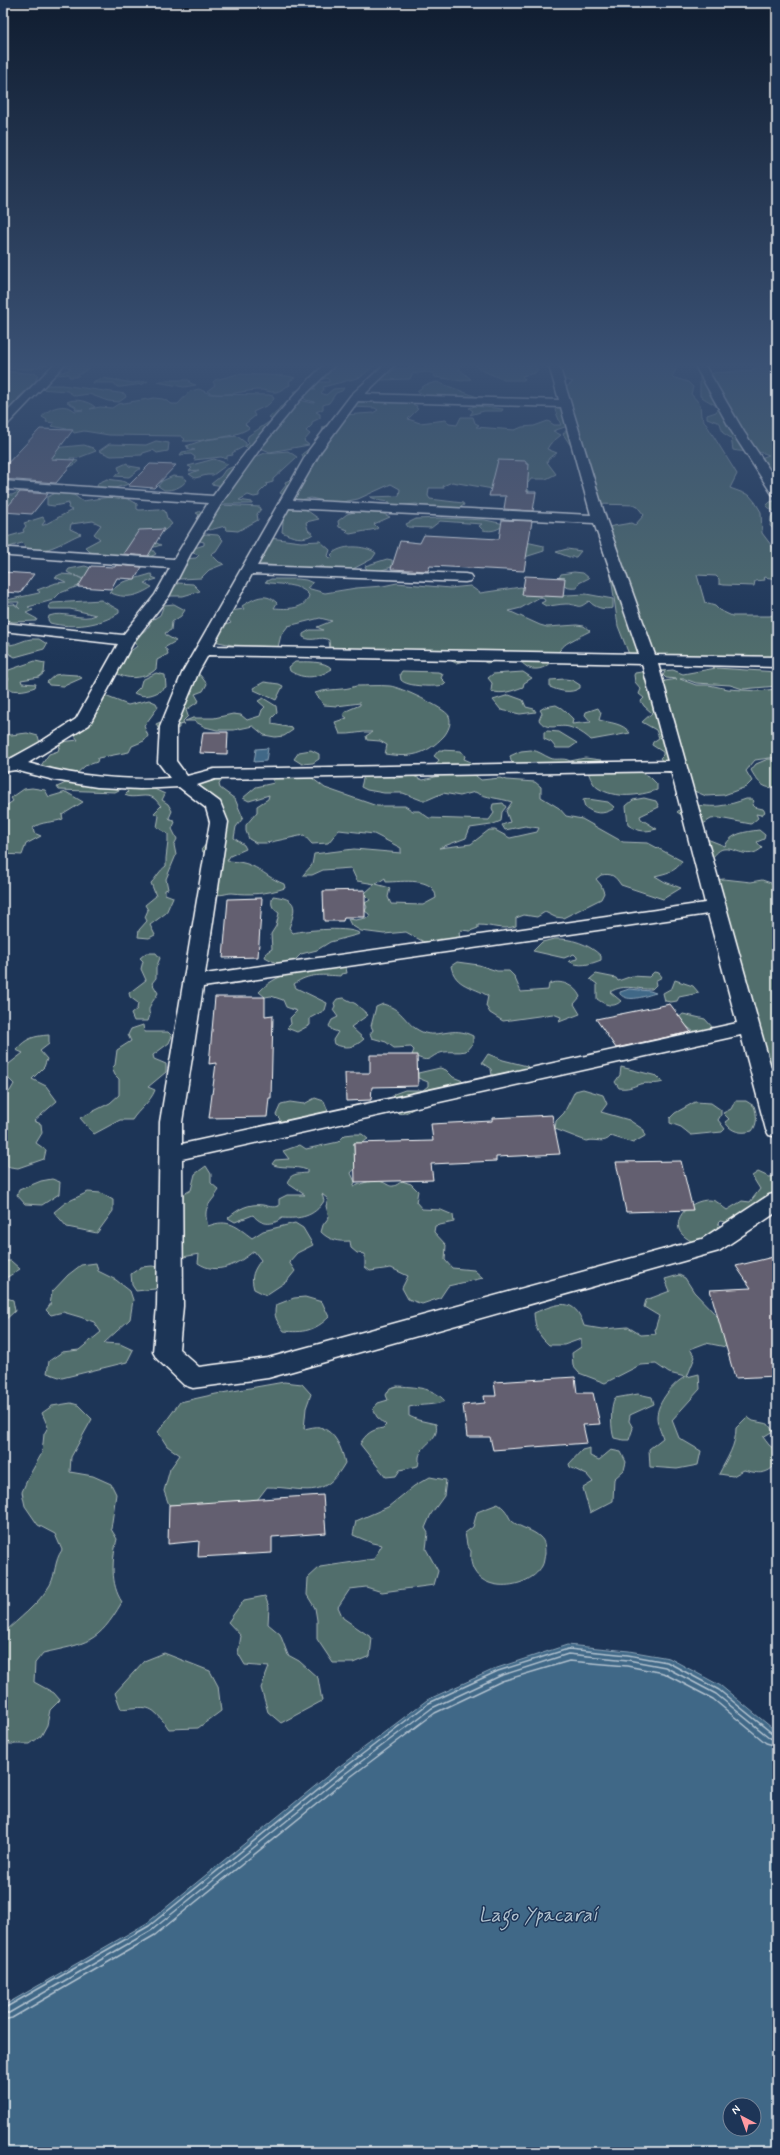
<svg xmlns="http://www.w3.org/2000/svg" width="780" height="2155" font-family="Mynerve,sans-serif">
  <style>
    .green { fill: #516e6c; stroke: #a8b6b6; fill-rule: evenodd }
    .water { fill: #3f6787; stroke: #8ca4b7; fill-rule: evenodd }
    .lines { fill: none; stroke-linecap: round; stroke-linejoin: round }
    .shore { stroke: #b2c2cf; stroke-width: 1.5 }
    .building { fill: #635f6f; stroke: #fff }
    .minor-casing { stroke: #fff; stroke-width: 3 }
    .minor { fill: #1d3557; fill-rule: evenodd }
    .labels { text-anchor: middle; stroke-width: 3; stroke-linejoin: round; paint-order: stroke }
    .near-water-label { font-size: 20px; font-style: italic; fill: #b2c2cf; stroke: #1d3557 }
  </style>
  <rect width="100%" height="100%" fill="#1d3557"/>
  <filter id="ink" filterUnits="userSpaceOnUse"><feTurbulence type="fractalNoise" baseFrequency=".025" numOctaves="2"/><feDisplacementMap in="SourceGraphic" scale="8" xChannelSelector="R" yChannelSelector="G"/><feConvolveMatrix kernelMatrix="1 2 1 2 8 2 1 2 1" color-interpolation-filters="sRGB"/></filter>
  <g filter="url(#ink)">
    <path class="green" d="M3,362H54L32,369L3,368Z
      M65,362H88L87,365L90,367L76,377H69V374L57,375L56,374L71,369L66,366L79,364Z
      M326,362H382L372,367L361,377L323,387L324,389L321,393L326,395L333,389L344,388L342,391L336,393L329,403L323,405V409L316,412L320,414V418L312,422V425L306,431L310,434L304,441L309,445L270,452L258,447L248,449L245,446L232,453L233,455L227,456V459L221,457L194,460L195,457L191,454L180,455L182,452L195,450L187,448L189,447L186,446L207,439L237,436L246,443V446L249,443L247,440L248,436L272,420L269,417L278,410L280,407L295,399L313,403L315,402L306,400L293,392L301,389H316L303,385L311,382H329V380L327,378L320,380L308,378L317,373Z
      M414,362H465L461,365L459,369L471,379L462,381L435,377L433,373L425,372L412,374L410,379L380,380L396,368H422L428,365Z
      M480,362H518L515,364L517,365H535L538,369L535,373L522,376L525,380H504L477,368V364Z
      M552,362H680L672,377L688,382L693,387L691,394L700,404L701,416L737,474L730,488L749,495L755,502L761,512L762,533L777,553V579L764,577L765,580L755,581L754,586L724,585L719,584V579L716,576L697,575L705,603L715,606L719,610L732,616H770L777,613V666L761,667L630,657L618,626L607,548L596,529L631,523L635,525L644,515L636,505L597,504L589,488L579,481L590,473L574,459L575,452L563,434L568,428L565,427L553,431L561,435L550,444L547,449L557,453L549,458L547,462L556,474L546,479H531L528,483L519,485L529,490L528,495L452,482L443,486L444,488H429L428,496L430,499L463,503L464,505L456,510L423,508L417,504L390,506V502L381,501L370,497L399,496L400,489L391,484L358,499L342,502H328L311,498L294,501L280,493L286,485L285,482L299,476L304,459L302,454L320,440L323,427L344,415L373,413L378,410L375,408L352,407L350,400L412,404L417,406L416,408L418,409L408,419L420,423L446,420L449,424L457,425L461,417H473L475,423L479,425L476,427L515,430L522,427L534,426L548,421L554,425H561L555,410L560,401L568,397L566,387L573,382L551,375Z
      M777,362V472L758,466V459L769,455C758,450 745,453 733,450L731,438L723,433L720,423L707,418V415L716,412L718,409L715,405L700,396V374L752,370L759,366L761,363Z
      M3,371L38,374L35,382L18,398V402L11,409L4,412L8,415L3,420Z
      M238,374L288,376L295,378L289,381L290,385C285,387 281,391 276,392C269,393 264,389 258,390C247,390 215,399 207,391L215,385L213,382L215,380Z
      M103,378L133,383L148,381L143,384L121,387H117L114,383H93L94,381Z
      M166,380H189L190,383L196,385L184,387L157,382Z
      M437,382L480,398L478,400L427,396L417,391L425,385Z
      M44,385H62L119,393L125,394L126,397L119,402L108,401L89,394L75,396L67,391L39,389Z
      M199,389L210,394L269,395L273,396L274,399L268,405L253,412L255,416L245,424L249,428C238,437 197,442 183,441L185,439L181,436L109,435L84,431L74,433L72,430L51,426L54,423L46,422L47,420L42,417C48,408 65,402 75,411L83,410L75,409L76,407L67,402C75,398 88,401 95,407L90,409L100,407L112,408L118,404L154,398L163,399L172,404H178L190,391Z
      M475,406L503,409L502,411H484L470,415L473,411L469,408Z
      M156,441L169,443L168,451L157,453L153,450L143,453L142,455L111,456L99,451L109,444L146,445Z
      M84,445L93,448L96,451L78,458H70V459L78,461C69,474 45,464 33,462L53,448Z
      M288,451L297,457L273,479V482L266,484L267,485L259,493V496L254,497L248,495L239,500L252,502V504H225L216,499L223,486L211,484L221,476L225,470L265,453Z
      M214,459L228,464L213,475H207L195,478L189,474L199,470L189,471L192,468L188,466Z
      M127,463L129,466L141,468L129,477L114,476L120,472L118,467Z
      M173,476L183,477L187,480C181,488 173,490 164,490L158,486L162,481Z
      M107,479L122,481L129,484L115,488L97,487L98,483Z
      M22,490L30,492L11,502L16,508L3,511V494L12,495Z
      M56,493L74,495L82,501C100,499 121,492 137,504V509L139,510L159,509L165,511L167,518L172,524L152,541L161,545L151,548L156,554C142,563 107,554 90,552L85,547L100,539L94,534L101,525L93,521L71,524L70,529L81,534C65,540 46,556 28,548C23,547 25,545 22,543L9,547L3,544V538L24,532L23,530L26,526L24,523L43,517L45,521L42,525H44L72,510L68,508L69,503L54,506L47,505V497Z
      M777,500V538L774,534L775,530L770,526L771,517L775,512L766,506L770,502Z
      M221,505L260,507L261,509L257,514L258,520L238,531L226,530L225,526L210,530L205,529L196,521L199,515L196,513C204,509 214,511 221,505Z
      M301,506L319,519L306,522L308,530L313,534C304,541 291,537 282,532L283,522L270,515L276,510Z
      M357,511L384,514L390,517L374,524L378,528L376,529L350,534L346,532L348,530L339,527L338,521L347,514Z
      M441,518L485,520L505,524C498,530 492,532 483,530L479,526L482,524L440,521L431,528L408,527L406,524L416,519Z
      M205,534L218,535L223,540L216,551L211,554L219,562L224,564L209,570L201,578L180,579L178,578L181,575L177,570L187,565L183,559L196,558L199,555L190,552L191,549L204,545V542L200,541V537Z
      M270,538L301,542L320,541L330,550L328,556L330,558L333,557L331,555C340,544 365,545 376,553L372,559L351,570L326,569L323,566L311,569L258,564L251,547Z
      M526,542L544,546V551L525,557Z
      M567,549L581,551L576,557H569L556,552Z
      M387,559L392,560V567L378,571L367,570L365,566Z
      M85,566L94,569L83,579L74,575L82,579L84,584L60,593L53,600L28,607L33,610L26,613L37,619L36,621L13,622L3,619V605L14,604L20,609L17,606L19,602H8L7,600L39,593L40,592L37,590L56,583L66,582L55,577L61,574L73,575L67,572L69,569Z
      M574,572L583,573L589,578L579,583L577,588C568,589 563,587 558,580L561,574Z
      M151,574L153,575L152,577L157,579L144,583L152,587C138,596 125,600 109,592L123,582Z
      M271,579H298L306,580L313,583L307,588L325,593L356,588L383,586L397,583L450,588L470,586L480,593L521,587L546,596L586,594L613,599V608C604,610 595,608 589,601C576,611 580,604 566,604C559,604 553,606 546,606L541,603L545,601L544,599L540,597L521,608L509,611L540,625L547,627L577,625L584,626L590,631C582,635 576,638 569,642C556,649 553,668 537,669C526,670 525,663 518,661C510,659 495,661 487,663L476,658L456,663L445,658L330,649L329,640C320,635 313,643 303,637V634L310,630H323L317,627L332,621L320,618L288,626L281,635L278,647L232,645L214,641L220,627L231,623L226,617L230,611L244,609L242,606C253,599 265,591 277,603L274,608C287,609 306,610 309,595C301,583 277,585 265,582Z
      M178,583L193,584L200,591L183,596H162L176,586Z
      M101,600L119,610V613C101,625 72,629 50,623L48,620L49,616C64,610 82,622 96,615L70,609H50L49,605L53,603Z
      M174,604L185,610L181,616L172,622L171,630L165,633L167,636L176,641L164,648L167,650L168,654L157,660L156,669C147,679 124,681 114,671L122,652L132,650L137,646L133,641C139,634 145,632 150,625L149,622L160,615L164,605Z
      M31,639H39L47,644L44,649L15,657L6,652L3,653V642H10V645C18,644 23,640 31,639Z
      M35,661L45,663L44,673L39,677L21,680L22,683L36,684L35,687C25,691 12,693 3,686V683L9,679L3,672Z
      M295,662C304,662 325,660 332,669C318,678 304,680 290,671L289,667Z
      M716,668L777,672V686L743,689L730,685L696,683L685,679H680L696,685H709L728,689L758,691L777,689V757L755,760L746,771L752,781L746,787L724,795L706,796L687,788L673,774L662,770L663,762L660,758L663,755V752L652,745L653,742L659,738L656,730L642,722L652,713L644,706L641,701L644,698L639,694L641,689L635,682L634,675L635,673L648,671L659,682L677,679L666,678L663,675L665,672L661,671L673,670L683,674Z
      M402,671L438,672L443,674L441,678L446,683L444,685C435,687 407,687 401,680L400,674Z
      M523,672L532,678L524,683L523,687C512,691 502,695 491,691L492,683L488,678L493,674Z
      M156,673L165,675L166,687C157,694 145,699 134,693L140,687L142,680Z
      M193,673L200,675L207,684L203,691L195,694L199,701L186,710L188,716L183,721L184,724L179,725V728L164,731L159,730L156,724L167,719L165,713Z
      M61,674L77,675L82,678L64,686L49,685L47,682L55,675Z
      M565,679L572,680L580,685V688C571,694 559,691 550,687V680Z
      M264,682L279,684L283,686L276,700L254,690L253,688Z
      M356,686C367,686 379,685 390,686C400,687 445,708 449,716C452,723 448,731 444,736C426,755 411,758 385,754L387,745L380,741L367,740L366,736L372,732C361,731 352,735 340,734L335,722L347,718L343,715L346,711L360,705V703L337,706L324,705L315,693C329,688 343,691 356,686Z
      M509,695L523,700L526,707L534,709L536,712L520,714L501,710L493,700Z
      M105,696L128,705L149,700L156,703L158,707L144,726L148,736L144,741L132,746L129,752L98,758L97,762L85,766L75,775L40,767L49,754L58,751L61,742L78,740L75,736V731L93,720L96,701Z
      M263,698L276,706L277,713L272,718V724L292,728L293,730L284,736L275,737L264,735L253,726L234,730H217L205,727L194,721H185L193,718H214L233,714L241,715L247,720L260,716L262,710L265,707L258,701Z
      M556,705C563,708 568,714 573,719L572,724L591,722L585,715L586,712L598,708L601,713L599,720C610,723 623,723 630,733L591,740C585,734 576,729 569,727C558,724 547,732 539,720L542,713L540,710L545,707Z
      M547,731L559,732L577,743L570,748H556L551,742L544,739V732Z
      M27,733L38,736L40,743L3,761V734L11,735Z
      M311,750L319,754V759L313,763L302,764L294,759L299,752Z
      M439,750L461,751L465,756L464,759L471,762V772L481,780L500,778L506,780L535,782L541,787V797L559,808L566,816L582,819L623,842L648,843L682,861C676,872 666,873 655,876L665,882L681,888L663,899L621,885C615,876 612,873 601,875L596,879L601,885L604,893L601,899L563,918L555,917L545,912L537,917L524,915L516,918V926C502,931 492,925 478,925V928L470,931L461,930L459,933L460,938L451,942L441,939L424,942L406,932L384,934L361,931L351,925L348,919L356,920L370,917L369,914L365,911L367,907L365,903L370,900L365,895V893L375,884L357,881L351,868L323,870L312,875H303L312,865L314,854L354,849L401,853V848L374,834L339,830L328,843L312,844L304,835L266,843H256L249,839L246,831V825L257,812V806L268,799L269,795L249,801L243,798L256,787L274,783L271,777L308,775L325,788L377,806H405L413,811H419L429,818L489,820L494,813L492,808L493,804L503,803L506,807L502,812L501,821L491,825L470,828L466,838L439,848L471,844L489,830H495L510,838L537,832L539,828L525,826L505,830L502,825L510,822L506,811L512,802C500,798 486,798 475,792L460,796L443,793L427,800H421L403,793H384L367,790L361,787L364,775H389L396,778L413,776L423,780L439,776L436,773V764L439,760L434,756ZM385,878L386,882C402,882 435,876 436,898L423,905L391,904L388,897L390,888L376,884Z
      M531,750C539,751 543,755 550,758C556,761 563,757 570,761L585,758L601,760L597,768L515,765L511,761L510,756L521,751Z
      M768,759H777V786C765,792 756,780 751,770L756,764Z
      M588,772H639L649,776L657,784V790C639,796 615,799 598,788C593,785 590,777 588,772Z
      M219,777L222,780L219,784L220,788L235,799L243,818L236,827L234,838L244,845L246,849L230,856L227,861C259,862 259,874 284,884L285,888C267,894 250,895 232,893C226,893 222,896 216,894L209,857L201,850L208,842L213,819L194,782Z
      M70,781L118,787L121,789L115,792L59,790L57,787Z
      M129,787L152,788L165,794L162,800L168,804L172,811L169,818L175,822L172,829L177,839L174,845L176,855L166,879L168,889L165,890V894L173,897L166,913L150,925L155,935L149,938L138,937L139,930L147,921L145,917L148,910L145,905L156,896L151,883C157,877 159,871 166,866C165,855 169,845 168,834L157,827L159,816L154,813L161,806C159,804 157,801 155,799C147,792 133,800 125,795L128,792L125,788Z
      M32,788L45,790L49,797L66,792L83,802L62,815L63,819C53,823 41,821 33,828L34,833L41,836L26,844L22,855L3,854V808L13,801L11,798L24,789Z
      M644,798L656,801L659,807L640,816L641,819L657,829C645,832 639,832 628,825L626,806L633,800Z
      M588,799L608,802L614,807L613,809C603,815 594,814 585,807L583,800Z
      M746,799H752L754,801L752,805L754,807L763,809L765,812L761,815L756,814L758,818L751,824L719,818L711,819L703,824L688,819L677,812C689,800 704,808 719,806C728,805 738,802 746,799Z
      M759,830L765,835L764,839L757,842L762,848C747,861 736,847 723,849C718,850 714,856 711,859L692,850L690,845L691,842L707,839L725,846C731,833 745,832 759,830Z
      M724,879L751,882L762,880L774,884L777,883V1089L715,880Z
      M273,896C297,899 297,906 289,928L293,933C304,930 353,926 360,934L330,942L317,950L301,954L294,961L278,964L265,957L267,952L272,949L271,934L276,926L279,913C272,908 270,905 273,896Z
      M554,939C571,938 589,944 601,956V960C591,964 578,968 569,961L577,959V957L574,954L564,958L533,951L542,942Z
      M146,953H156L160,958L156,968V978L152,983L158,993C154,1001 146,1007 150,1015L148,1021H134L131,1014L137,1009L138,1003L130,997L129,993L146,980L141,969L143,961L140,958Z
      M457,962L479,965L497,971H509L514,976L521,992L548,990L549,984C560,979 575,985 580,997L574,1004L580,1014L559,1022L561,1017L553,1014L503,1021L490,1013L486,1006L488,996C473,986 455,987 451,966Z
      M342,965L346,968L347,973L341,974V976C324,975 308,973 294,984L296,988L327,1003L325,1010L310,1018V1025L297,1032L287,1028L291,1024L290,1018L297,1011L286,1007L283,1000L271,996L265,997L259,992C281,968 311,970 342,965Z
      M654,972L659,973L662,977L655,981L656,985L652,989C637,990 625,983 610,992L621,1001C613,1009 604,1004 597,999V984L590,979L596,974L616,978L618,981L632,976L649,977Z
      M675,980L693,986L699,993L679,997L677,1001L671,1002L665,1001L663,993L672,988Z
      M344,998L356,1004L368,1015L351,1027L364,1039C354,1048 346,1049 334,1044L333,1040L338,1032L332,1030L329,1026L332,1020L338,1017L333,1010L335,1006L334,1003L337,999Z
      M383,1004C405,1010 404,1024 422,1032C439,1039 452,1025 473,1036V1043L466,1051C458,1053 451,1051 444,1052C426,1056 434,1065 412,1055L414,1050L411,1047L394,1048L386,1042L372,1038L370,1034L373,1030L371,1026L376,1007Z
      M683,1014L705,1019L714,1029L693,1035L694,1032L677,1019Z
      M143,1025L144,1032H168L172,1036L169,1043L153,1055L154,1059L166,1064V1072L148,1087L155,1090C150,1103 139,1109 132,1120H120L94,1134L80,1118L110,1103L119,1095V1079L115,1075L112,1068L115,1065L117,1050L131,1041L128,1035L131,1029Z
      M49,1035V1044L40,1051L47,1059L44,1067L32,1079L46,1086L57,1101L34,1121L41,1124L42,1133L36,1143L46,1150L44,1159L18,1168L3,1166V1136L5,1134L3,1131V1095L10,1091L14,1084L5,1075V1067L23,1053L16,1050C26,1038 34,1036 49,1035Z
      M488,1054L503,1060L527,1066L536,1078C530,1082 527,1081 520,1082C508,1085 510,1089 494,1088L491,1069L482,1063Z
      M621,1067L657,1076L663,1082C655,1085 648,1082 640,1084C632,1087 628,1089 619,1088L615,1082L620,1075Z
      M440,1068L446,1070L453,1077L463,1081L461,1096C449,1103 437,1100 424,1103C414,1106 405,1119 393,1111L391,1099L394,1094L405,1090H423L428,1086V1082L418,1078V1073Z
      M583,1089L603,1095L607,1104L601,1112L629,1120L644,1130L645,1136L633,1143L611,1136C604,1145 595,1138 586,1141L555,1129L556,1121L564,1113L575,1091Z
      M315,1098L324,1101L328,1111L334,1115L276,1125L280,1119L276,1115L281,1104L290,1102L304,1104Z
      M735,1101H746L754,1106C757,1114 758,1124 752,1131C741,1134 731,1132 725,1122L729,1119L723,1113L731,1109Z
      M695,1102L711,1103L721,1110V1115L718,1120L725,1129L722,1132L691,1135L681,1127L670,1123V1118L675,1113Z
      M353,1134H362L368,1139L362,1143H354L355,1168L351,1173L355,1182L353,1187C362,1183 368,1181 378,1181C389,1182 389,1192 402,1181L411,1184L418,1191L416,1202L422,1209L441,1210L453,1215L454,1222L435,1226L434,1232L446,1245L445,1260L452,1268L474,1270L483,1278L448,1286L440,1298L422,1304L408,1299L402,1288L408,1276L391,1268L370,1271L365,1267V1254L357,1253L351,1248L350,1241C338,1242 329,1240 321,1232L323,1225L329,1217L326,1206L328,1199L322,1194L324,1201C314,1217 300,1219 282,1218C272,1226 261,1225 253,1215L235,1222L228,1218C238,1209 249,1203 263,1205C268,1206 273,1208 279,1206V1199L287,1195H305L287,1183C290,1173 298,1174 307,1173V1170C295,1165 279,1169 272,1164L275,1160L289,1159L283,1151L300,1145L306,1149L338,1142L345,1135Z
      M206,1166L211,1174V1183L219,1190C210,1205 202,1206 208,1226C229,1218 237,1227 252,1238L263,1231L295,1223L303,1228L313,1245L297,1253L289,1262L295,1271L287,1281L266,1295L254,1289C250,1276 254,1270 261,1260L254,1251C238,1264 217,1276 198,1263L199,1254L183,1257L178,1253L171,1201L191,1190L195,1174Z
      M758,1172L769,1177L777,1176V1194L729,1223L720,1221L718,1223L721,1228L695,1244C690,1240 681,1236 679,1229C674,1211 700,1196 715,1201C720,1203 722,1207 727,1210L742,1201L750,1202L760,1189L752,1176Z
      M52,1179L60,1182L59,1194L42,1205L25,1204L17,1195L19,1190L41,1181Z
      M88,1192L101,1193L113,1200V1211L97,1233L67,1227L54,1212L65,1203Z
      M3,1261H11L20,1269L3,1280Z
      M96,1263L98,1271L116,1280L130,1291L133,1300L130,1319L104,1343L120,1344L133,1350L127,1362L62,1378L47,1373L49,1361L62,1352L79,1350L101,1332L94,1322L80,1317L63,1312L51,1315L46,1310L50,1305L52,1292L68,1275L81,1265Z
      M152,1266L165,1268L164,1283L155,1289L136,1291L132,1285L131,1274L141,1267Z
      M679,1275L685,1278L694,1292L717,1316L726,1321L733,1339L726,1347L706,1343L690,1349L695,1357L687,1377L699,1374L700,1389L672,1420L679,1438L701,1451L698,1465L677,1469L650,1467L649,1449L663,1438C661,1432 657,1424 657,1417C657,1403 673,1383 685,1377L669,1373L656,1364L640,1365L605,1383L579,1373L573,1366L572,1353L581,1347V1339L564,1345H549C538,1335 535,1328 534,1313C558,1303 575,1296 584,1326L602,1329L628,1327L641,1335L656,1334L655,1329L659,1316L644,1307L646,1300L670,1291L665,1279Z
      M3,1297L13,1300L15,1311L3,1322Z
      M305,1297L322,1302L329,1317C315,1331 302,1333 284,1331C277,1322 273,1316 276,1305L294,1298Z
      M284,1382L302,1384L311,1394L306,1408L304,1429C309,1428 316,1426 320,1427C336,1432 342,1449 345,1463C323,1502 304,1487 267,1487L251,1508L169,1505L164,1491L170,1469L180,1455L167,1446L158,1432L180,1402L216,1394Z
      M397,1386C414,1387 433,1387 445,1401C434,1406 422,1404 409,1407V1416L418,1420L436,1424C440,1440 422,1443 419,1457C419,1460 419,1463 418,1466L400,1470L396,1476L386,1477L360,1444C366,1434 371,1430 383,1428L386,1425L377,1417L373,1409L378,1403L388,1400L386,1395L390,1388Z
      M638,1394L652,1397L654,1404L630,1415L629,1421L633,1428L629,1440H623L614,1438C611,1431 610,1405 615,1398Z
      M71,1403L78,1405L92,1419L71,1457L70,1472L93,1476L111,1484L116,1494L111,1529L117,1539C112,1559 110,1584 122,1602C98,1644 87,1643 43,1653L35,1663L34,1682L54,1693L60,1700L50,1710L47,1725L41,1736L30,1744H9L7,1736L3,1735V1634C19,1618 38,1605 50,1585C56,1574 54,1561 62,1550L55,1534L38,1525L25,1506L22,1492L28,1478L42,1453L44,1434L48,1427L42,1413L52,1406Z
      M747,1417L753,1421L768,1424L773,1431L763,1437L769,1445L774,1449L777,1463C767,1475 759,1474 744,1470L733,1476L719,1474C727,1458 736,1446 736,1428Z
      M590,1448V1456L599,1460L611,1450L621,1452L626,1462L624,1470L614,1479L613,1501L590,1513L583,1488L593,1482L587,1475L570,1467L569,1464L582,1450Z
      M430,1477L446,1480L444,1496L431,1514L425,1528L428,1533L426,1549L438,1571L434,1585L382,1592L366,1587L350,1589L338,1607L343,1618L372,1638L370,1656L353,1663H333L317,1639V1620L315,1608L307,1595L308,1578L320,1567L374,1559L382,1545L372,1543L353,1535L356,1521L388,1507L414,1486Z
      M498,1504C509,1511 507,1517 513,1522C521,1528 533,1530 540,1537C545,1541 545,1548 545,1554C544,1557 544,1563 542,1566C527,1593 466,1595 471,1551L467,1545L465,1533L473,1527L477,1512Z
      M265,1596L269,1607L268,1624L280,1634L288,1655L299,1661L318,1678L322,1701L281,1723L268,1712L261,1688L269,1667L245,1665L238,1653L241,1636L228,1622L244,1600Z
      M164,1653L210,1671L218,1686L221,1711L198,1728L169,1729C151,1705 151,1706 121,1709L115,1693L144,1661Z"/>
    <path class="water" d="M268,748L266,761L254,762L256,749Z
      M629,989L650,991L656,993C645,996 628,1003 620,994V992Z
      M567,1645L629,1651L669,1658L721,1686L777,1732V2152H3V2006L147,1923L336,1769L427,1700L497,1668ZM730,2105H754V2129H730Z"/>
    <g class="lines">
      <path class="shore" d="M3,2009L149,1926L339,1772L429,1703L498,1671L568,1649L628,1655L667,1662L719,1690L773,1734L777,1735
        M3,2014L9,2013L152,1930L342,1776L432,1708L500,1676L568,1654L628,1660L665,1667L716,1694L770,1738L777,1740
        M3,2020L12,2018L155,1935L345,1781L435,1713L502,1681L569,1661L627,1666L663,1673L713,1699L766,1743L777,1746"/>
    </g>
    <path class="building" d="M40,429L73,430L51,459L75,460L56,483L3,479V468Z
      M498,460L526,461V464H529L527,492H536L533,511L504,509L506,496H489Z
      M150,464L176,465L154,488L128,486Z
      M20,492L48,494L32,514L3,512Z
      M502,520L532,521L524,571L430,566L428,571L391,569L400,541L420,543L424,535L499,539Z
      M164,529L148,556L123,554L139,530Z
      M116,565L142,567L135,579L117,578L111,589L78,587L91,566L115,567Z
      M3,572L34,574L20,593L3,592Z
      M525,576L565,578L563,597L522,595Z
      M203,732H228L227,754L200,753Z
      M365,890V917H344L343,921H324L323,891Z
      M262,898L258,957L223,958L228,899Z
      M215,997H265V1016L273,1015L271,1098H269L267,1117L209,1118L216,1063L209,1064Z
      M670,1004L691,1032L616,1048L596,1019Z
      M370,1055H417L418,1086L372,1087L371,1100L346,1101L345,1073H370Z
      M552,1115L560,1154L496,1157V1161L431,1164L433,1180L355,1182L354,1143L433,1141L431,1124L492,1121V1118Z
      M681,1161L693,1210L626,1212L616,1162Z
      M777,1256V1376L735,1378L710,1290L751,1288L736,1266Z
      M575,1377L577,1393H593L600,1424L583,1425L587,1443L493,1450L490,1437H467L463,1405L485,1403L484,1396H496L494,1382Z
      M323,1495L326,1533L272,1537V1553L198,1557L199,1541L168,1544L169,1505Z"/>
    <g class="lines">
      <defs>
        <path id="minor" d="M56,362H67L7,425L3,427V416Z
          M327,362H338L300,400L262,446L223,501L190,555L169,596L134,641L89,725L28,763C73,776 123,781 170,778L158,762L160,727L183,671L309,450L351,395L387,362H398L365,394L559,400L548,362H558L606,519L655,655L777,657V667L658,664L777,1089V1137L769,1135L766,1130L741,1035L182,1159L183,1306L179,1349L199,1367L268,1358L702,1239L769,1195L777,1193V1212L719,1251L268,1378L193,1388L184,1385L157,1359L153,1352L157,1306L160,1122L210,822L206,808L179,787L140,789L97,787L54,780L15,770L3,772V763L39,743L76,719L118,644L3,631V623L123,635L155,595L170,568L10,556L3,552L10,548L174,559L208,503L3,489V481L213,496C249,447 283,404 327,362ZM358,401L561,407L591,515L293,500L321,451ZM289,508L594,523L639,654L213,646L252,574L465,582L470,581L472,578L470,575L465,574L257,566ZM208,655L642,664L668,761L214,769L187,776L176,761V727L199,671ZM671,771L705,903L205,974L228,822L220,802L197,785L215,779ZM708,914L737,1023L182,1144V1122L203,987Z
          M693,362H703L744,432L777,481V495L772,494L732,432Z"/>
      </defs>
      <use href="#minor" class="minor-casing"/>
      <use href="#minor" class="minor"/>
    </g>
  </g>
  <linearGradient id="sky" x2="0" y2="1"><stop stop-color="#101d30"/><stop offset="0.55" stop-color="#3a5174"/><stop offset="1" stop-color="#3a5174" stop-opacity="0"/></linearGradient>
  <rect width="780" height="664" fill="url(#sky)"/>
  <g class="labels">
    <g class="near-water-label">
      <text x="538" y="1921">Lago Ypacaraí</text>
    </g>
  </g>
  <rect width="780" height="2155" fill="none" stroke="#1d3557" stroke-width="16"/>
  <rect x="8" y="8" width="764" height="2139" fill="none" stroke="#fff" stroke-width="1.5" filter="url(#ink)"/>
  <g transform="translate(742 2117) rotate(319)"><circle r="19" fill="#1d3557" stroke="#77869a"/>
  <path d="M0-3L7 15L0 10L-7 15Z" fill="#ff9aa2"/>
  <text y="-6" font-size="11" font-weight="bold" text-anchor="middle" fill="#ffffff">N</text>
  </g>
</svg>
